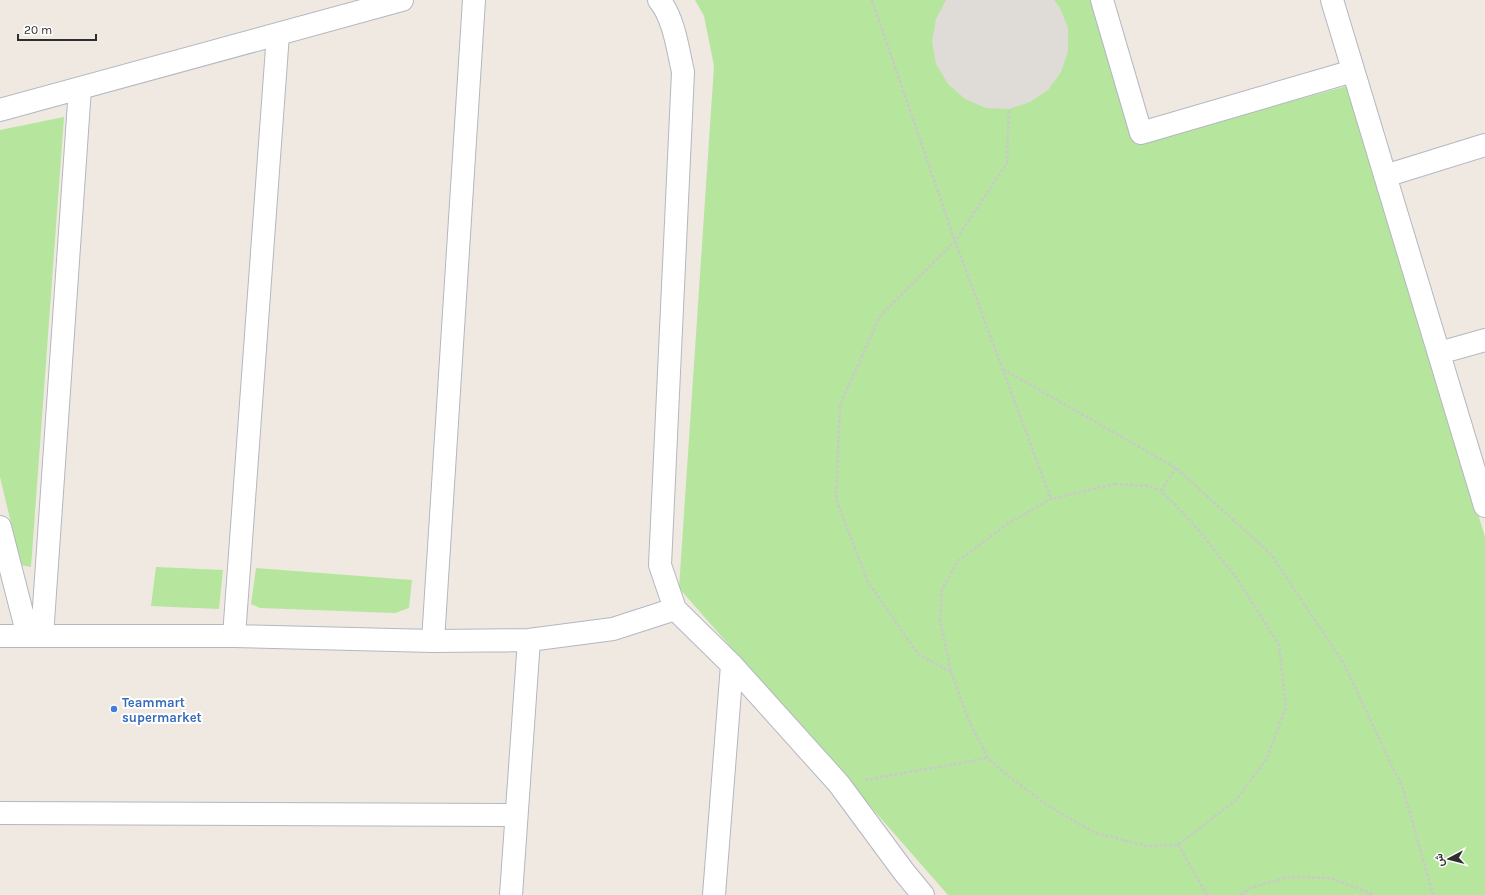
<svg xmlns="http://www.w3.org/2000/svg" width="1485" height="895" font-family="Karla,Vazirmatn,sans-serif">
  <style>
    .green { fill: #b6e59e }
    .plaza { fill: #dfdcd8 }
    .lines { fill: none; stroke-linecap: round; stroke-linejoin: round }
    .street-casing { stroke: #b4b7c1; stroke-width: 24 }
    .path { stroke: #c9c9c9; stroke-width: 2.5; stroke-dasharray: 3 2; stroke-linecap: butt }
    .street { stroke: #fff; stroke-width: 22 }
    .shop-dot { fill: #3f7fe0; stroke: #fff; stroke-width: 1.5 }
    .labels { text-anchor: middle; stroke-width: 4; stroke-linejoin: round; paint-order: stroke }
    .shop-label { font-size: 13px; font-weight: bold; fill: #366cbe; stroke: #fff; text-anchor: start }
  </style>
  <rect width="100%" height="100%" fill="#efe9e1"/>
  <path class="green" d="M695,0H1106L1149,140L1351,85L1395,238L1485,537V895H948L679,588L714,66L704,16Z
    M64,117L31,567L21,565L0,477V130Z
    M156,567L223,570L219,609L151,606Z
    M256,568L412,580L409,608L395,613L260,608L251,604Z"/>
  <path class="plaza" d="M946,0H1054L1060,8L1068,28V51L1061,72L1048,90L1030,102L1009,109L986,108L965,99L948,84L936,64L932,42L936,19Z"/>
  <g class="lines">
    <defs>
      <path id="street" d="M659,0C674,18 678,50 683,72L660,565L675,609
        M1102,0L1141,133L1353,71
        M1332,0L1485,506
        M0,110L402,0
        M1385,176L1485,145
        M1439,353L1485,340
        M0,527L28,636
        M0,636H234L433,641L529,640L613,629L675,609L732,665L839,784L904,872L923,895
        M42,636L80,88
        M234,636L278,34
        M433,641L474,0
        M0,813L516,815
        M511,895L529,640
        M714,895L732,665"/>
    </defs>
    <use href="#street" class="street-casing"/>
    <path class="path" d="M872,0L955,241L1051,499
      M1003,369L1176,468L1271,554L1344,664L1403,789L1433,895
      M1115,484L1148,486L1161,491L1192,522L1238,580L1279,645L1286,707L1267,758L1237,799L1178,845L1147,846L1095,833L1047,805L1007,775L988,758L970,723L951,672L940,620L942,590L958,561L1007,524L1051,499Z
      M1161,491L1176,468
      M951,672L918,654L868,582L836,499L840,405L880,316L955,241L1007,163L1009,109
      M865,780L988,758
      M1178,845L1207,895
      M1241,895L1250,888L1289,877L1330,878L1368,892L1373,895"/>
    <use href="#street" class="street"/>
  </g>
  <circle class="shop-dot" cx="114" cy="709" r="4"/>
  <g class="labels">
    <g class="shop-label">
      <text x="122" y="707">Teammart<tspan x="122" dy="15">supermarket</tspan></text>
    </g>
  </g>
  <g transform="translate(1449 859) rotate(263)" stroke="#ffffff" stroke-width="3" paint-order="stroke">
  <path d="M0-3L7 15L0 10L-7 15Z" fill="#2e2e2e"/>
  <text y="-6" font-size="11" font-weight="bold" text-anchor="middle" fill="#2e2e2e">ش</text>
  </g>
  <path d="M18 34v6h78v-6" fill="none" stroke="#2e2e2e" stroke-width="2"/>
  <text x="24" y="34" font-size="12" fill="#2e2e2e" stroke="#ffffff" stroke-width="3" paint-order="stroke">20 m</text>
</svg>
